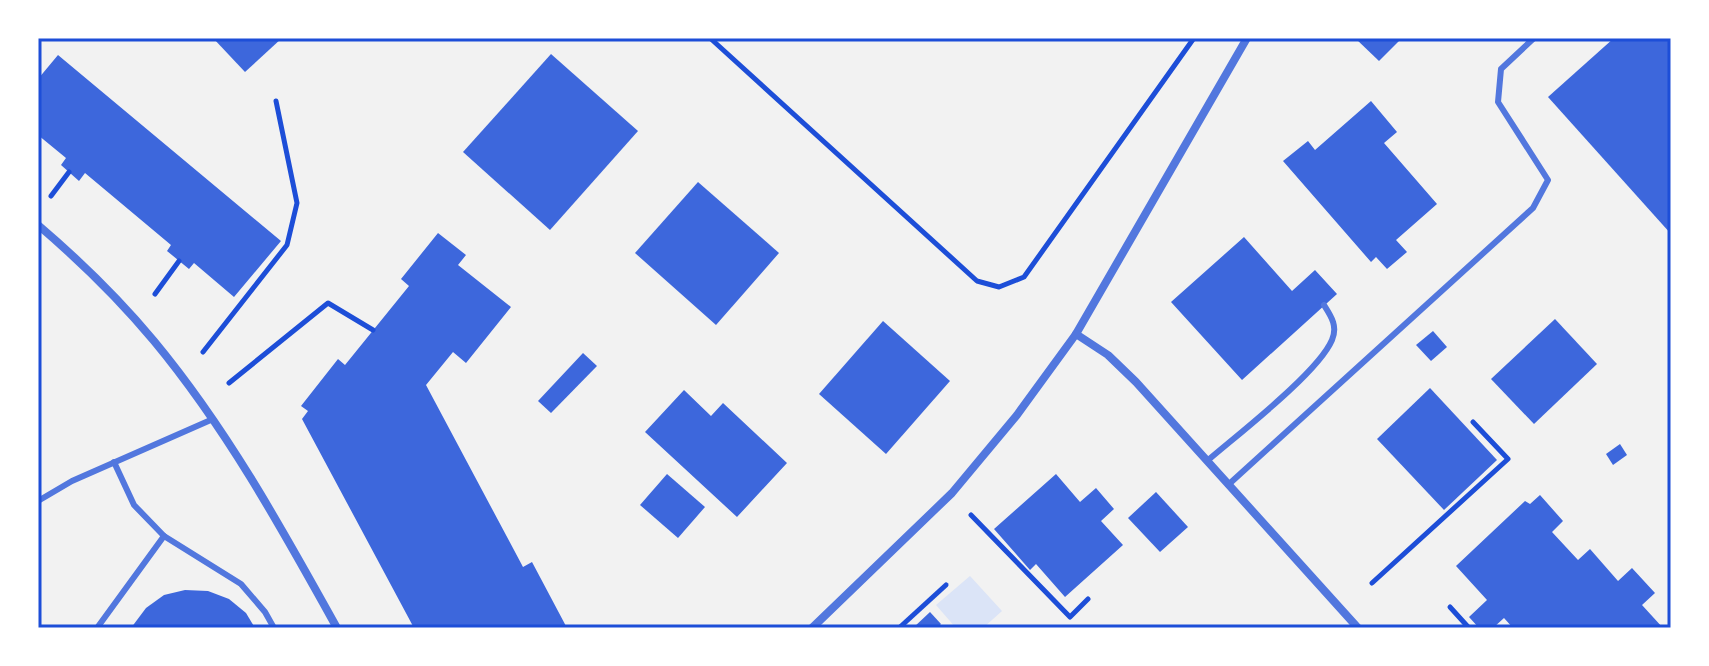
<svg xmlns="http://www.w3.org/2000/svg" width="1709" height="666" viewBox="0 0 1709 666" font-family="'PT Sans Narrow',sans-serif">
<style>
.green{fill:#dbe4f7}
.building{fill:#3d67dc}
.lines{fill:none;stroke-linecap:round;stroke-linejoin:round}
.path{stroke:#1d4ed8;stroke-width:5}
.service{stroke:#5277de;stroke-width:6}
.minor{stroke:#5277de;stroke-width:8}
.neatline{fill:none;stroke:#1d4ed8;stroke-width:3}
</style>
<rect width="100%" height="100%" fill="#f2f2f2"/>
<path class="green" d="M970,576l32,35 -19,17h-27l-20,-23z"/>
<g class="building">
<path d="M213,38h69l-37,34z"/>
<path d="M1355,38h47l-23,23z"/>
<path d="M1614,38h57v196l-123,-137z"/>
<path d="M551,54l87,77 -88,99 -87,-78z"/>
<path d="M58,55l223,186 -47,56 -40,-34 -5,6 -22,-18 4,-6 -86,-72 -6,8 -18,-16 5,-7 -28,-23v-56z"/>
<path d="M1371,101l26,31 -13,11 53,61 -41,36 11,12 -20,17 -11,-12 -5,5 -88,-101 25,-20 7,9z"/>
<path d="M698,182l81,71 -63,72 -81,-72z"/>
<path d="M438,233l28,22 -8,10 53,42 -45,56 -13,-11 -27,33 97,182 9,-5 35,66h-153l-112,-209 6,-8 -7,-5 37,-47 7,6 64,-79 -8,-7z"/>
<path d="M1244,237l48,54 23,-21 22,24 -95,86 -71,-78z"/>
<path d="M1555,319l42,45 -63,60 -43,-45z"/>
<path d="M883,321l67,60 -64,73 -67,-60z"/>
<path d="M1433,331l14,16 -16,14 -15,-16z"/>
<path d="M583,353l14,13 -46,47 -13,-12z"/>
<path d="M1430,388l67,72 -53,50 -67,-71z"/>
<path d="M684,390l27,26 12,-13 64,60 -50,54 -92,-85z"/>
<path d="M1620,444l7,11 -14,10 -7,-11z"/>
<path d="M667,474l38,33 -27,31 -38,-33z"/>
<path d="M1056,474l24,28 16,-14 18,21 -13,12 22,24 -58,52 -29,-33 -6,6 -36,-41z"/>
<path d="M1156,492l32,35 -28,25 -32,-34z"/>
<path d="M1540,495l23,26 -11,11 26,28 12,-11 28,32 14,-13 23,25 -13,12 21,23h-150l-9,-10 -11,10h-14l-10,-11 18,-17 -31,-34 69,-65 5,3z"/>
<path d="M185,590l23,1 21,8 17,14 9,15h-124l15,-20 18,-13z"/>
<path d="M930,612l11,12 -4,4h-24z"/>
</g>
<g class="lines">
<g class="path">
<path d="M710,38l267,243 22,6 25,-10 170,-239"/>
<path d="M51,196l18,-24"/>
<path d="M155,294l24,-33"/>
<path d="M203,352l84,-107 10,-42 -21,-102"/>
<path d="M229,383l99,-80 45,27"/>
<path d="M971,515l99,102 18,-18"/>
<path d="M1372,583l136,-124 -35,-37"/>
<path d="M1450,607l19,21"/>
<path d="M899,628l47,-43"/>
</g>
<g class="service">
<path d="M1207,461c30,-26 111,-88 125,-121 6,-14 -1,-24 -8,-35"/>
<path d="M114,462l20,43 30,31 77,48 24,28 9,16"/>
<path d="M1228,485l305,-277 15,-28 -50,-78 3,-33 33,-31"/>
<path d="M38,501l34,-20 141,-62"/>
<path d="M97,628l67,-92"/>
</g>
<g class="minor">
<path d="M38,225c41,35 81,74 116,116 73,88 128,188 183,287"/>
<path d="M1076,334l32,21 28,27 222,246"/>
<path d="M812,628l140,-135 65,-78 59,-81 171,-296"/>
</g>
</g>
<rect width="1709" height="666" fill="none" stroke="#ffffff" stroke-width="80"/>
<rect x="40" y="40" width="1629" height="586" class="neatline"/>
</svg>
